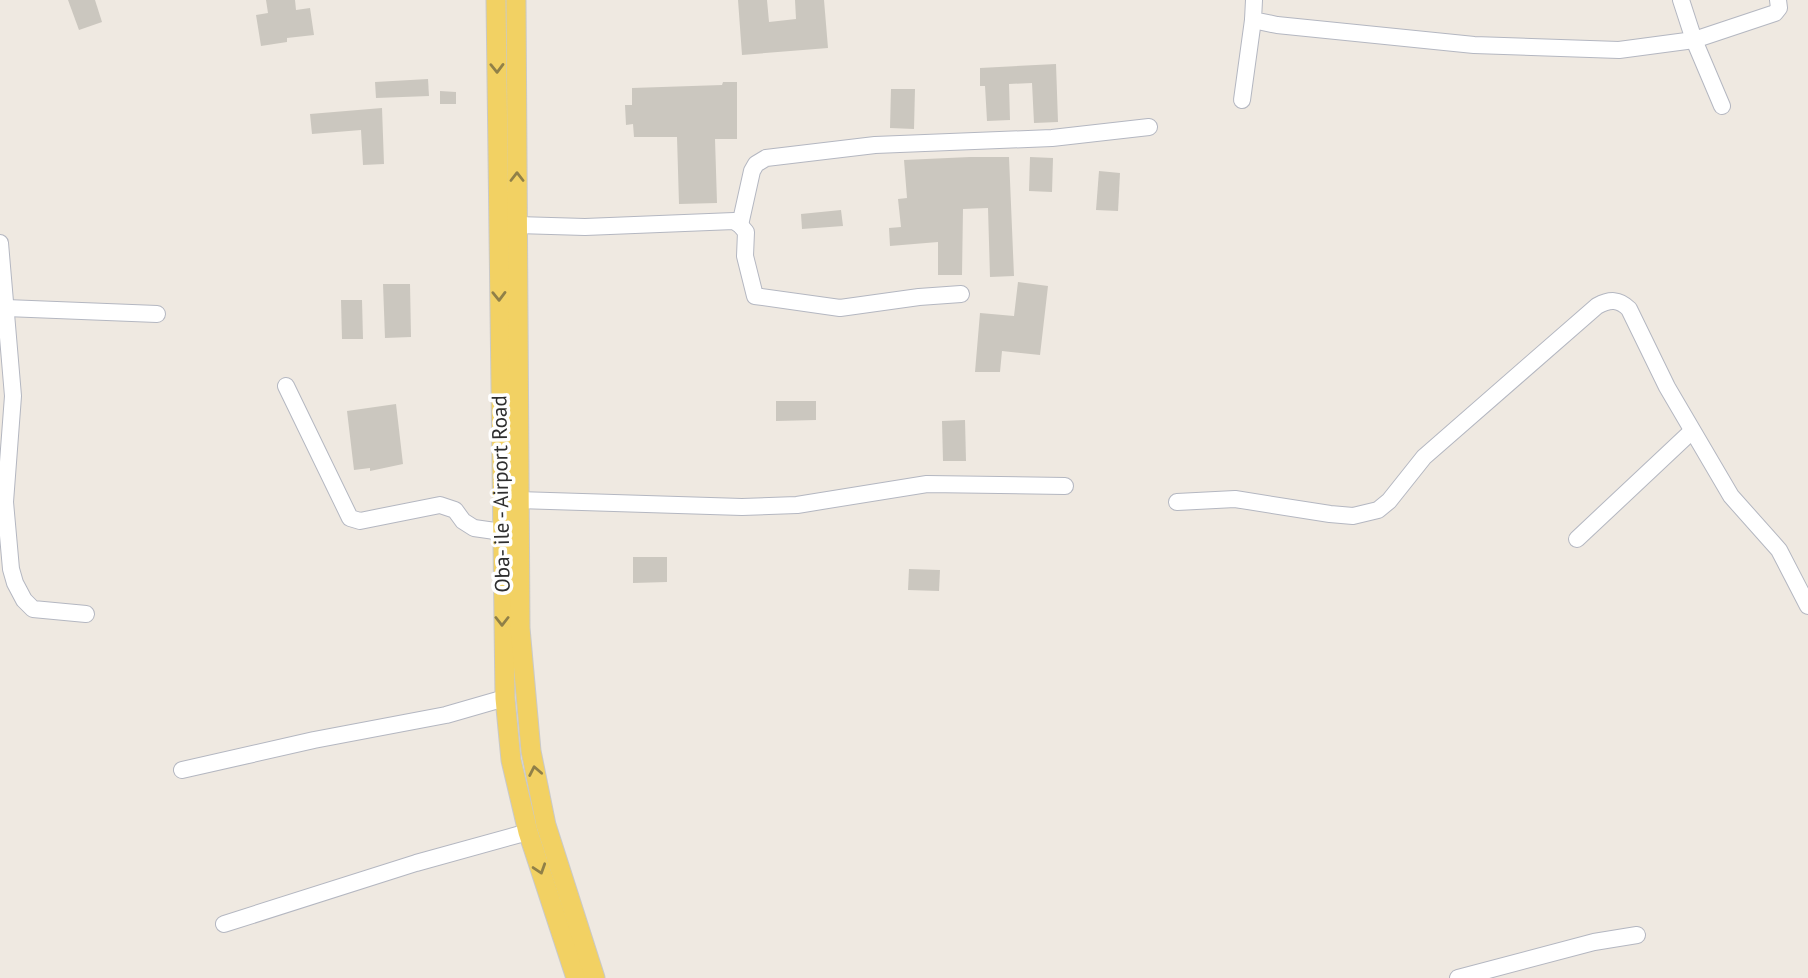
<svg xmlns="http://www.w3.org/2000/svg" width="1808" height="978" viewBox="0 0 1808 978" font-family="'PT Sans',sans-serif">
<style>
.building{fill:#cbc7bf}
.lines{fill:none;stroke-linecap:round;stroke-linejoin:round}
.minor-casing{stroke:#b4b7c1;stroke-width:18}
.major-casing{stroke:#c9c9c9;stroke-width:21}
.minor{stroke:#fff;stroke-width:16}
.major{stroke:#f2d163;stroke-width:19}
.oneway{stroke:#908048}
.labels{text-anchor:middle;stroke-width:7;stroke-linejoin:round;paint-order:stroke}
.street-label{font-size:21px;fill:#2e2e2e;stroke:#fff}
</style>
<rect width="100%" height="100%" fill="#efe9e1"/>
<g class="building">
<path d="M68,0h27l7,22 -23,8z"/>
<path d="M266,0h29l1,10 14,-2 4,27 -27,3v4l-26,4 -5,-31 12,-2z"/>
<path d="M738,0h29l2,22 27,-3 -1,-19h29l4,48 -86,7z"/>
<path d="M1056,64l2,58 -24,1 -2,-40 -23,1 1,36 -23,1 -2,-35h-5v-18z"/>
<path d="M428,79l1,17 -53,2 -1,-16z"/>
<path d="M723,82h14v57h-22l2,64 -38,1 -2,-67h-43l-1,-13 -7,1 -1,-20h7v-17l90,-3z"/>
<path d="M891,89h24l-1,40 -24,-1z"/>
<path d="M440,91l16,1v12h-16z"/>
<path d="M382,108l2,56 -21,1 -2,-35 -49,4 -2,-20z"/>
<path d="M970,157h39l5,119 -24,1 -2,-69 -25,1 -1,66h-24v-33l-48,4 -1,-18 12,-1 -3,-28 9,-1 -3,-38z"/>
<path d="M1030,157l23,1 -1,34 -23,-1z"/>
<path d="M1099,171l21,2 -2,38 -22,-1z"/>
<path d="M841,210l2,16 -41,3 -1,-15z"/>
<path d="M1018,282l30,4 -8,69 -38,-4 -2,21h-25l5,-59 34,3z"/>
<path d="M383,284h27l1,53 -26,1z"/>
<path d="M341,300h21l1,39h-21z"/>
<path d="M776,401h40v19l-40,1z"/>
<path d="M396,404l7,60 -33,7v-3l-16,2 -7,-59z"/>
<path d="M965,420l1,41h-23l-1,-40z"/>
<path d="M633,557h34v25l-34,1z"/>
<path d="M909,569l31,1 -1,21 -31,-1z"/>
</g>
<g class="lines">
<defs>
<g id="minor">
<path d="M1254,0l-1,20 24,5 197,20 145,5 75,-10 81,-27 4,-5 -1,-8"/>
<path d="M1681,0l13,40 28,66"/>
<path d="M1242,100l11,-80"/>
<path d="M517,225l68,2 149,-6 6,4 6,7 -1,24 10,40 85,12 79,-11 42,-3"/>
<path d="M740,225l12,-54 4,-7 10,-6 109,-13 177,-7 97,-11"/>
<path d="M0,243l13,153 -8,106 6,67 4,14 9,17 9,9 53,5"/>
<path d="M6,308l151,6"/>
<path d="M286,386l64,132 10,3 80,-16 15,5 8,11 11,7 28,4"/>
<path d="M518,500l224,7 55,-2 130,-21 138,2"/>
<path d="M1177,502l58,-3 95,15 23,2 25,-6 11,-9 35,-44 173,-151c13,-7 22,-7 32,3l38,78 64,109 48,54 29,56"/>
<path d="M1577,539l115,-108"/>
<path d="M182,770l132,-30 132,-25 59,-17"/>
<path d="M224,924l192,-61 112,-31"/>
<path d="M1458,978l136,-36 43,-7"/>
</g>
<g id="major">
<path d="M496,0l9,698 6,62 17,72 48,146"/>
<path d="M516,0l4,628 11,123 15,74 49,153"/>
</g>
</defs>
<use href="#minor" class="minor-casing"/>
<use href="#major" class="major-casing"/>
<use href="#minor" class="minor"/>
<use href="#major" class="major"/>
</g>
<defs><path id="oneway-chevron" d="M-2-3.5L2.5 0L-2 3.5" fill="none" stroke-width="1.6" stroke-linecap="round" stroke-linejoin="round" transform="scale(1.75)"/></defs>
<g class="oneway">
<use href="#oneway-chevron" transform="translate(497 68) rotate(89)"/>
<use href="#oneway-chevron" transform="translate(517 177) rotate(-90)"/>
<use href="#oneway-chevron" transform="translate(499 296) rotate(89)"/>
<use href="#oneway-chevron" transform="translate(502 621) rotate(90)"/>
<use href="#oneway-chevron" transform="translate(535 771) rotate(-101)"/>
<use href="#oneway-chevron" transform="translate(540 869) rotate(72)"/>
</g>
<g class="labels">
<g class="street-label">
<text transform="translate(501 494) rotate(-91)" y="7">Oba- ile - Airport Road</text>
</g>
</g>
</svg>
